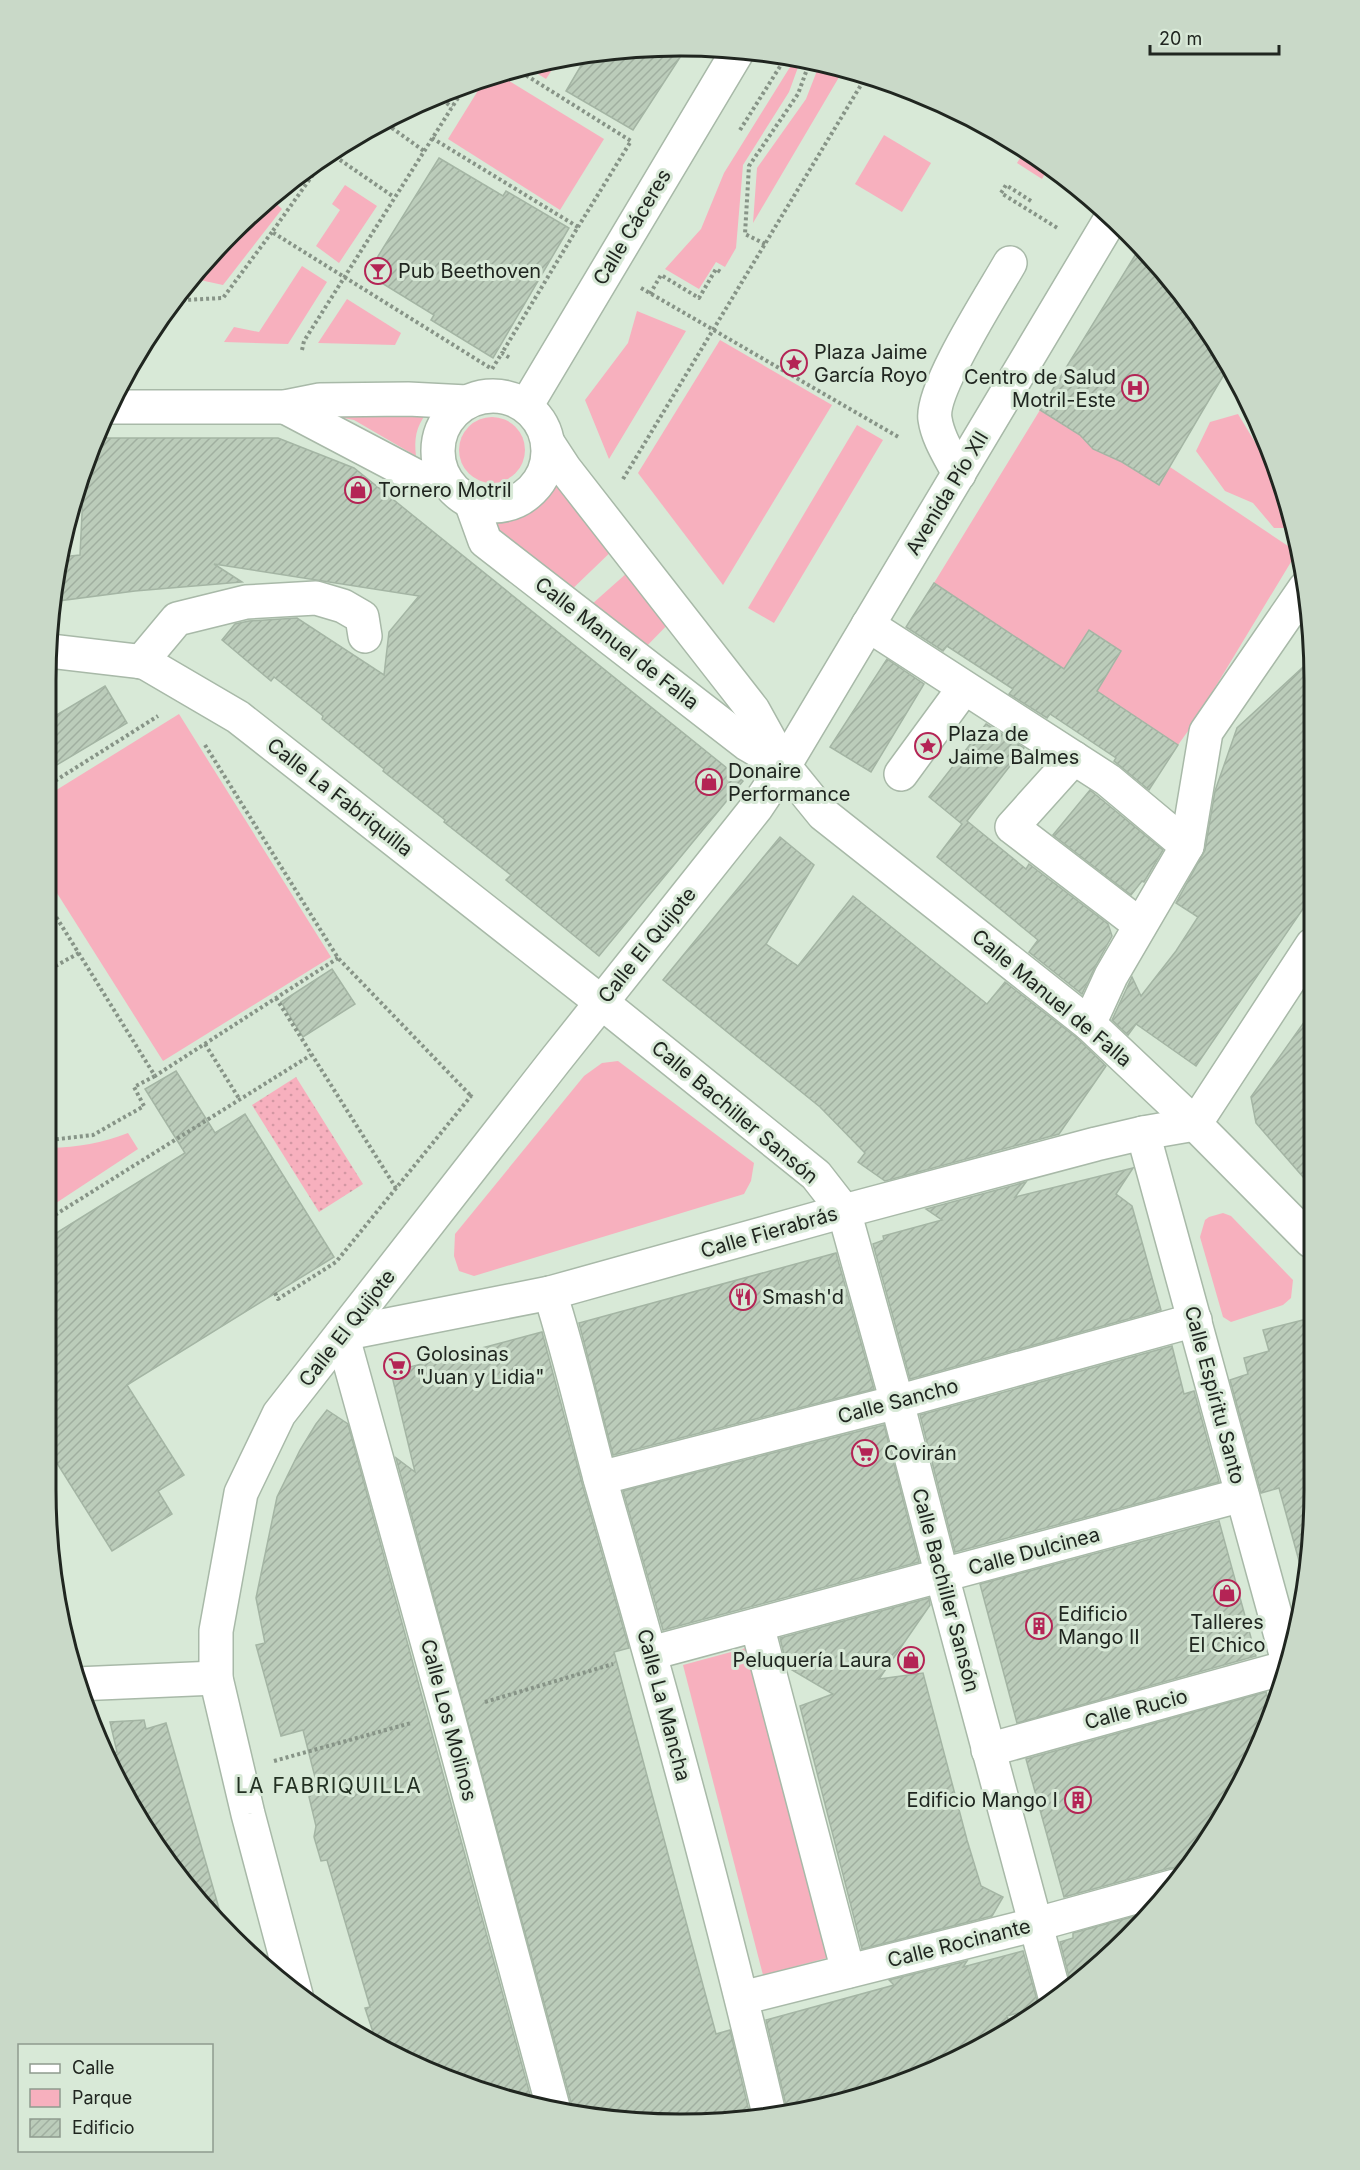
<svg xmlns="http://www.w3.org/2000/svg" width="1360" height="2170" viewBox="0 0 1360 2170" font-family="Inter,sans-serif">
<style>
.green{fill:#f7b0be}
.garden{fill:url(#garden-dots)}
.building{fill:url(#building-hatch);stroke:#a4b5a4;stroke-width:1.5}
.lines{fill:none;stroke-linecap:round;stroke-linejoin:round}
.minor-casing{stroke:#a8b9a8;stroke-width:36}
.major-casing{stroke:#a8b9a8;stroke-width:36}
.path{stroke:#879487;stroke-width:4;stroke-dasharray:3 3;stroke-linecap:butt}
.minor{stroke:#fff;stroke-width:33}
.major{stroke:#fff;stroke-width:33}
.labels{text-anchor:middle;stroke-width:6;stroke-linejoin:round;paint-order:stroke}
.street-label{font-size:20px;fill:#202620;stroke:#d8e9d7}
.poi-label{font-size:20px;fill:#202620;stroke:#d8e9d7;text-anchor:start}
.neighbourhood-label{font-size:21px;letter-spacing:1.5px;fill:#233123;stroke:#d8e9d7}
.rim{fill:none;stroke:#202620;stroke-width:3}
</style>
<defs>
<pattern id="garden-dots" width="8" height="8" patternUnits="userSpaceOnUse" patternTransform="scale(1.5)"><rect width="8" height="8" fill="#f7b0be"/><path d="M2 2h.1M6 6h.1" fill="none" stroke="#d397a3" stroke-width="1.8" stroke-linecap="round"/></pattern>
<pattern id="building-hatch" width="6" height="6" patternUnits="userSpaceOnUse" patternTransform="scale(1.5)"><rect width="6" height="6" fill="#bbccba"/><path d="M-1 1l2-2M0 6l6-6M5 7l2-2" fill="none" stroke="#a0afa0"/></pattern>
</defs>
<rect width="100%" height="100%" fill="#d8e9d7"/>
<g class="green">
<path d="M559,59l-13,20 -19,-12z"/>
<path d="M795,59h6l-12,33 -46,73 -7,83 -11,19 -9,-5 -17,27 -34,-20 36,-40 23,-56z"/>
<path d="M820,63l25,4 -92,156 4,-55 49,-69z"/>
<path d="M498,74l106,65 -44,71 -112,-71 39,-63z"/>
<path d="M884,135l47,28 -29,49 -47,-28z"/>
<path d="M1025,150l24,16 -7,13 -25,-16z"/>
<path d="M345,185l32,21 -38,57 -23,-17 24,-36 -8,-6z"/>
<path d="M269,197l13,12 -59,76 -23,-5z"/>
<path d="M302,266l25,16 -39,62 -64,-2 10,-15 25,5z"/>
<path d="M347,299l54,34 -6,12 -77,-2z"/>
<path d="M637,311l49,20 -77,128 -24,-59 43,-57z"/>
<path d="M720,340l112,65 -109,180 -85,-112z"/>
<path d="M1040,410l40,25 13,14 29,13 37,22 11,-17 127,85 -104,172 -15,21 -244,-162z"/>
<path d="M318,413l108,1c-10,13 -12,25 -10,42l-62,-36z"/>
<path d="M1238,414l29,48 8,6 18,47v13h-19l-21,-25 -28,-12 -29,-40 14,-29z"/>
<circle cx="492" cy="450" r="33"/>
<path d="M857,425l26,15 -109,183 -26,-15z"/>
<path d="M554,462l65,82 -55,53 -73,-59 -9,-25c40,0 58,-12 72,-51z"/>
<path d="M637,564l40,51 -38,39 -57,-41z"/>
<path d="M179,714l152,243 -168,104 -113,-179v-88z"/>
<path d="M618,1061l136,102 -3,18 -7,13 -270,82 -15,-5 -5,-15 1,-22 129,-158 18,-13z"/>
<path d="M128,1133l10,16 -88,58v-59c28,-1 52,-5 78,-15z"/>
<path d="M1223,1213l8,3 62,64 -2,18 -8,7 -52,17 -8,-5 -23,-80 5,-17 4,-3z"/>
<path d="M757,1645l81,310 -75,20 -80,-310z"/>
</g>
<path class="garden" d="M296,1077l67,107 -44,28 -67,-107z"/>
<g class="building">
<path d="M686,48l-53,82 -67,-39 23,-39 8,-2z"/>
<path d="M439,158l64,38 3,-5 63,37 -76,130 -62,-38 3,-5 -67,-41z"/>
<path d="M1139,249l45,44 45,73 -70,119 -37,-23 -29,-13 -13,-14 -40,-25z"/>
<path d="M99,438h179l76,30 389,313 -144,175 -93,-76 5,-5 -67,-53 1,-2 -62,-49 1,-2 -62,-50 1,-3 -49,-39 -3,4 -49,-41 13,-16 14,-3 48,-3 87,57 5,-43 30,-36 -205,-32 28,18 -107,9 -85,11 11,-45 19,-2 4,-83 7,-26z"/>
<path d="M934,583l130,86 25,-39 32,21 -24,40 81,54 -29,45 -35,-29 2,-3 -66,-44 -3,4 -38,-24 4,-5 -66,-43 -4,5 -37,-24z"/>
<path d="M1314,657l-1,237 -117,172 -60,-42 -8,11 -16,-15 20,-43 9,19 35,-45 22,-34 -22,-14 29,-53 10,-59 22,-63z"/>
<path d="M887,659l37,25 -53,88 -41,-25z"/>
<path d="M105,686l22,37 -77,46v-50z"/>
<path d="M986,724l38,24 -57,73 59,48 3,-5 79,60 4,12 -17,31 -13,27 -53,-42 9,-12 -101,-83 25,-33 -33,-27z"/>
<path d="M1090,790l73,60 -19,32 -2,-1 -11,14 -78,-60z"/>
<path d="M780,837l34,28 -48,79 32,22 55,-70 134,108 18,-22 72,56 29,28 -47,68 -174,47 -27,-19 7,-9 -45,-46 -157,-127z"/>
<path d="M332,969l23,35 -52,33 -22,-35z"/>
<path d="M1312,1011v84l-1,91 -55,-63 -5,-26z"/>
<path d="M176,1071l39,62 30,-19 89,143 -207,128 57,90 -26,16 14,23 -60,37 -62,-99v-215l135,-84 -40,-64z"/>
<path d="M1133,1168l-17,26 16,12 29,104 -251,69 -37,-135 11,-4 -1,-4 59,-16 -16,-11 100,-27 -11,15z"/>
<path d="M836,1253l38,136 -261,66 -34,-132z"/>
<path d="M1311,1318l-1,242 -11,1 -20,-73 -18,5 -31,-113 18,-6 -4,-16 25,-7 -6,-21z"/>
<path d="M542,1332l41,155 46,161 -15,4 102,382 14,-4 21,90 -112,4 -68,-14v-8l-175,-644 19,14 -24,-100z"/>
<path d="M1172,1346l12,48 10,-3 25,91 -264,70 -35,-137z"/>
<path d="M327,1410l21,14 184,678 -56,-11 -98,-44 -13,-39 5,-1 -43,-147 -6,1 -7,-24 2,-11 -7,-29 8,-12 -14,-55 -22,6 -25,-91 9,-2 -9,-45 21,-101 23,-47 16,-26z"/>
<path d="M884,1425l35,137 -256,68 -40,-139z"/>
<path d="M1219,1521l37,135 -239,67 -37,-139z"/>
<path d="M929,1598l1,7 -51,74 44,-6 44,167 14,46 22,11 -11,19 -130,33 -62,-243 33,-12 -46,-27 -7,-29z"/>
<path d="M1266,1692l6,21 -5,20 -80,139 -8,-4h-9l-106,29 -38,-138z"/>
<path d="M144,1720l2,9 20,-6 60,210 -74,-90 -35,-71 -5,-19 5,-1 -7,-30z"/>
<path d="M1150,1912l-51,55 -27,21 -12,-46 13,-4v-5z"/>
<path d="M1023,1951l16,56 -32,9 5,14 -51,30 -116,43 -57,11 -22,-94 128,-35 -5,-5 78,-19 -4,6z"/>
</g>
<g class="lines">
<defs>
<g id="minor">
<path d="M548,443l17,26 188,241 31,56 39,48 266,210 106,100 116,117"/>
<path d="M959,474c-9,-18 -21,-35 -24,-55 -5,-29 58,-126 75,-156"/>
<path d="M471,502l14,39 262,203 36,21"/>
<path d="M868,625l240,155 79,66"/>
<path d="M50,651l94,11 94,55 363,285 215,173 28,36 53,191 45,174 114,424"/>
<path d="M141,662l36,-43 69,-17 70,-4 27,8 19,11 3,19"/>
<path d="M1074,758l-62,69 128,98"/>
<path d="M901,774l63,-86"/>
<path d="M1089,1024l22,-48 76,-130 19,-114 99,-144"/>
<path d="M1143,1133l144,525"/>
<path d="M550,1293c20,62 34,126 51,189 61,211 119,422 169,636"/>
<path d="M342,1334l208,-41 294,-82 252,-67 47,-11 52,-9 117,-179"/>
<path d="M342,1334l105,379 106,394"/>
<path d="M600,1478l297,-76 298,-82"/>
<path d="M757,1625l91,346"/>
<path d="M651,1653l591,-158"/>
<path d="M76,1684l140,-6"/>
<path d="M988,1750l296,-82"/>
<path d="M296,1995l-48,-181 -32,-136v-47l25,-138 38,-79 275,-352 202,-254 28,-42 326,-546"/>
<path d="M742,1998l295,-74 138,-38"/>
</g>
<g id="major">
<circle cx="493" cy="451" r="55"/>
<path d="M526,406l213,-357"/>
<path d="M111,407h174l35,-7 88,-1 59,3"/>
<path d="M285,407l131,69 31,6"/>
</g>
</defs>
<use href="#minor" class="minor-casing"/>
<use href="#major" class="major-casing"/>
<g class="path">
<path d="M516,69l115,72 -53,86"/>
<path d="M437,96l15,11"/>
<path d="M382,121l42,30"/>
<path d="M740,130l46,-73"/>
<path d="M432,138l146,89 -76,126"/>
<path d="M330,153l64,44"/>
<path d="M327,155l-55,77 220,137 10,-16 8,5"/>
<path d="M1031,201l-25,-16 -5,8 58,36"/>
<path d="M765,244l-20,-10 4,-68 49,-72 12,-33"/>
<path d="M641,288l259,150"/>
<path d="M650,294l11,-19 38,23 17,-29 6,4"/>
<path d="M152,336l2,1 30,-37 39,-2 49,-66"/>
<path d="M302,350l2,-9 164,-259"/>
<path d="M623,479l244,-404"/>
<path d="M205,745l133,213 133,138"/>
<path d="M50,784l108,-68"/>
<path d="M50,907l105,169 183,-118"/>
<path d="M50,969l29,-16"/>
<path d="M276,998l120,190"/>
<path d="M205,1044l35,56"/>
<path d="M50,1140l43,-5 51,-29 -10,-19 21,-11"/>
<path d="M50,1218l261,-163"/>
<path d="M275,1293l3,6 58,-37 135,-166 1,1"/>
<path d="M485,1702l128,-38"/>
<path d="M274,1761l137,-38"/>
</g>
<use href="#minor" class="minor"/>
<use href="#major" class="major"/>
</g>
<defs>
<symbol id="bar-ring" viewBox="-11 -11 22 22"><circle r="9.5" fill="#d8e9d7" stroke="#b42455" stroke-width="1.5"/><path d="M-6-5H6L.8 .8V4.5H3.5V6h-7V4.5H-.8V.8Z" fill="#b42455"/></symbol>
<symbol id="sight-ring" viewBox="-11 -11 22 22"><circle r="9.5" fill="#d8e9d7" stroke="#b42455" stroke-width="1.5"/><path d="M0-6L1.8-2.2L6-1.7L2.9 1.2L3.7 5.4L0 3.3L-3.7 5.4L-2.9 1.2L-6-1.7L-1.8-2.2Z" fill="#b42455"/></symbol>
<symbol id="hospital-ring" viewBox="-11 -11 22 22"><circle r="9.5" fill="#d8e9d7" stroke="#b42455" stroke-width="1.5"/><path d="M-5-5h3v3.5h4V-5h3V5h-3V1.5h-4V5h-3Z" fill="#b42455"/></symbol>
<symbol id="shop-ring" viewBox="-11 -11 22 22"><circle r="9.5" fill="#d8e9d7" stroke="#b42455" stroke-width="1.5"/><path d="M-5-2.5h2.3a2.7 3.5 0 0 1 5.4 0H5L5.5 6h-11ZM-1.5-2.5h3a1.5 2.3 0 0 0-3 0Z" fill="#b42455"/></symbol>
<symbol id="restaurant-ring" viewBox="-11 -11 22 22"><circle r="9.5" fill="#d8e9d7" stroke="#b42455" stroke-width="1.5"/><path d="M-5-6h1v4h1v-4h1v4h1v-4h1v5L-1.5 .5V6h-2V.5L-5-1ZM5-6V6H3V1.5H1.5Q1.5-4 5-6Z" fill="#b42455"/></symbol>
<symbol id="supermarket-ring" viewBox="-11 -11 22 22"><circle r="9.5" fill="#d8e9d7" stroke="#b42455" stroke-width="1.5"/><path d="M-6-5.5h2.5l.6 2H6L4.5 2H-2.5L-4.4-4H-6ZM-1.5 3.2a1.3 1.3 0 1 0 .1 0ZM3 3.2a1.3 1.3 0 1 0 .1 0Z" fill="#b42455"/></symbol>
<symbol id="building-ring" viewBox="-11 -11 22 22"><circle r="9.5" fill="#d8e9d7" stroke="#b42455" stroke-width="1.5"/><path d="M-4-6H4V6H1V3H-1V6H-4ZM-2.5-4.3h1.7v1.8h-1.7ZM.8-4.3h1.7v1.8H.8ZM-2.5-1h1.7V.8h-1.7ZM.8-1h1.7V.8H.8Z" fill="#b42455"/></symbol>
</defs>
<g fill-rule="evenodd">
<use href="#bar-ring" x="363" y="256" width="30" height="30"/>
<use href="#sight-ring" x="779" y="348" width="30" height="30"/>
<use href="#hospital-ring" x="1120" y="373" width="30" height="30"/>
<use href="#shop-ring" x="343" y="475" width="30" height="30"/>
<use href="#sight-ring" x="913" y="731" width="30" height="30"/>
<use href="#shop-ring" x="694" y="767" width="30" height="30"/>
<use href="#restaurant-ring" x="728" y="1282" width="30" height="30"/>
<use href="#supermarket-ring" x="382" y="1351" width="30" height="30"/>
<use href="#supermarket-ring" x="850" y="1438" width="30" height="30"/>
<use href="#shop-ring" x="1212" y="1578" width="30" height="30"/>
<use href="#building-ring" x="1024" y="1611" width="30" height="30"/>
<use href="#shop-ring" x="896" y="1645" width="30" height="30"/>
<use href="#building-ring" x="1063" y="1785" width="30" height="30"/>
</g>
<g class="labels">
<g class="street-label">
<text transform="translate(632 227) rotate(-59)" y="7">Calle Cáceres</text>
<text transform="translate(947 493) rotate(-59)" y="7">Avenida Pío XII</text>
<text transform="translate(617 643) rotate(38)" y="7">Calle Manuel de Falla</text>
<text transform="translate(340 797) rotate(38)" y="7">Calle La Fabriquilla</text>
<text transform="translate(647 945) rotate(-51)" y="7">Calle El Quijote</text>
<text transform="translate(1052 998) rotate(40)" y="7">Calle Manuel de Falla</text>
<text transform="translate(735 1112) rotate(40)" y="7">Calle Bachiller Sansón</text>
<text transform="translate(769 1232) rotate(-16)" y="7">Calle Fierabrás</text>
<text transform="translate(347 1328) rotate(-52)" y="7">Calle El Quijote</text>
<text transform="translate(1215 1395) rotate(75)" y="7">Calle Espíritu Santo</text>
<text transform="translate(898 1401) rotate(-15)" y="7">Calle Sancho</text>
<text transform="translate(1034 1551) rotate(-15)" y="7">Calle Dulcinea</text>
<text transform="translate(946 1590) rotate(75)" y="7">Calle Bachiller Sansón</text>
<text transform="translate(664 1705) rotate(75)" y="7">Calle La Mancha</text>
<text transform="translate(1136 1709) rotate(-15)" y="7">Calle Rucio</text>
<text transform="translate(449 1720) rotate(75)" y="7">Calle Los Molinos</text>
<text transform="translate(959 1943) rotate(-14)" y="7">Calle Rocinante</text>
</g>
<g class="poi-label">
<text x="398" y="278">Pub Beethoven</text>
<text x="814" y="359">Plaza Jaime<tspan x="814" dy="23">García Royo</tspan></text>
<text x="1116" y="384" text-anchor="end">Centro de Salud<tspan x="1116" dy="23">Motril-Este</tspan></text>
<text x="378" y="497">Tornero Motril</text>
<text x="948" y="741">Plaza de<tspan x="948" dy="23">Jaime Balmes</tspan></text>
<text x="728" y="778">Donaire<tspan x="728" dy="23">Performance</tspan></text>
<text x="762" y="1304">Smash'd</text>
<text x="416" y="1361">Golosinas<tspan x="416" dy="23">"Juan y Lidia"</tspan></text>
<text x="884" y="1460">Covirán</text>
<text x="1058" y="1621">Edificio<tspan x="1058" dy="23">Mango II</tspan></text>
<text x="1227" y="1629" text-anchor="middle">Talleres<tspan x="1227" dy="23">El Chico</tspan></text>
<text x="892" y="1667" text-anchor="end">Peluquería Laura</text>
<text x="1058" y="1807" text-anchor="end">Edificio Mango I</text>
</g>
<g class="neighbourhood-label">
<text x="329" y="1793">LA FABRIQUILLA</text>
</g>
</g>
<path d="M0 0H1360V2170H0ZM680 56H680A624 624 0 0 1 1304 680V1490A624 624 0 0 1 680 2114H680A624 624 0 0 1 56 1490V680A624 624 0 0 1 680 56Z" fill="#c9d9c8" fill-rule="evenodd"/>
<path class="rim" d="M680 56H680A624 624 0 0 1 1304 680V1490A624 624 0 0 1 680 2114H680A624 624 0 0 1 56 1490V680A624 624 0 0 1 680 56Z"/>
<rect x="18" y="2044" width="195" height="108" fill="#d8e9d7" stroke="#8e9b8e" stroke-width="1.5"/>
<rect x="30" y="2064" width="30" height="9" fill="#ffffff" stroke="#8e9b8e" stroke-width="1.5"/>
<text x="72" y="2074" font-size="18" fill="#202620">Calle</text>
<rect x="30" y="2089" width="30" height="18" fill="#f7b0be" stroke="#8e9b8e" stroke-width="1.5"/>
<text x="72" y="2104" font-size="18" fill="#202620">Parque</text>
<rect x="30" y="2119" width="30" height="18" fill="url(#building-hatch)" stroke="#8e9b8e" stroke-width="1.5"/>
<text x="72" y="2134" font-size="18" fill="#202620">Edificio</text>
<path d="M1150 45v9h129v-9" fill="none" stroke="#202620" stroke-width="3"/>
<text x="1159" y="45" font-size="18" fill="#202620" stroke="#d8e9d7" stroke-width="4.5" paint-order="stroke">20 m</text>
</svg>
